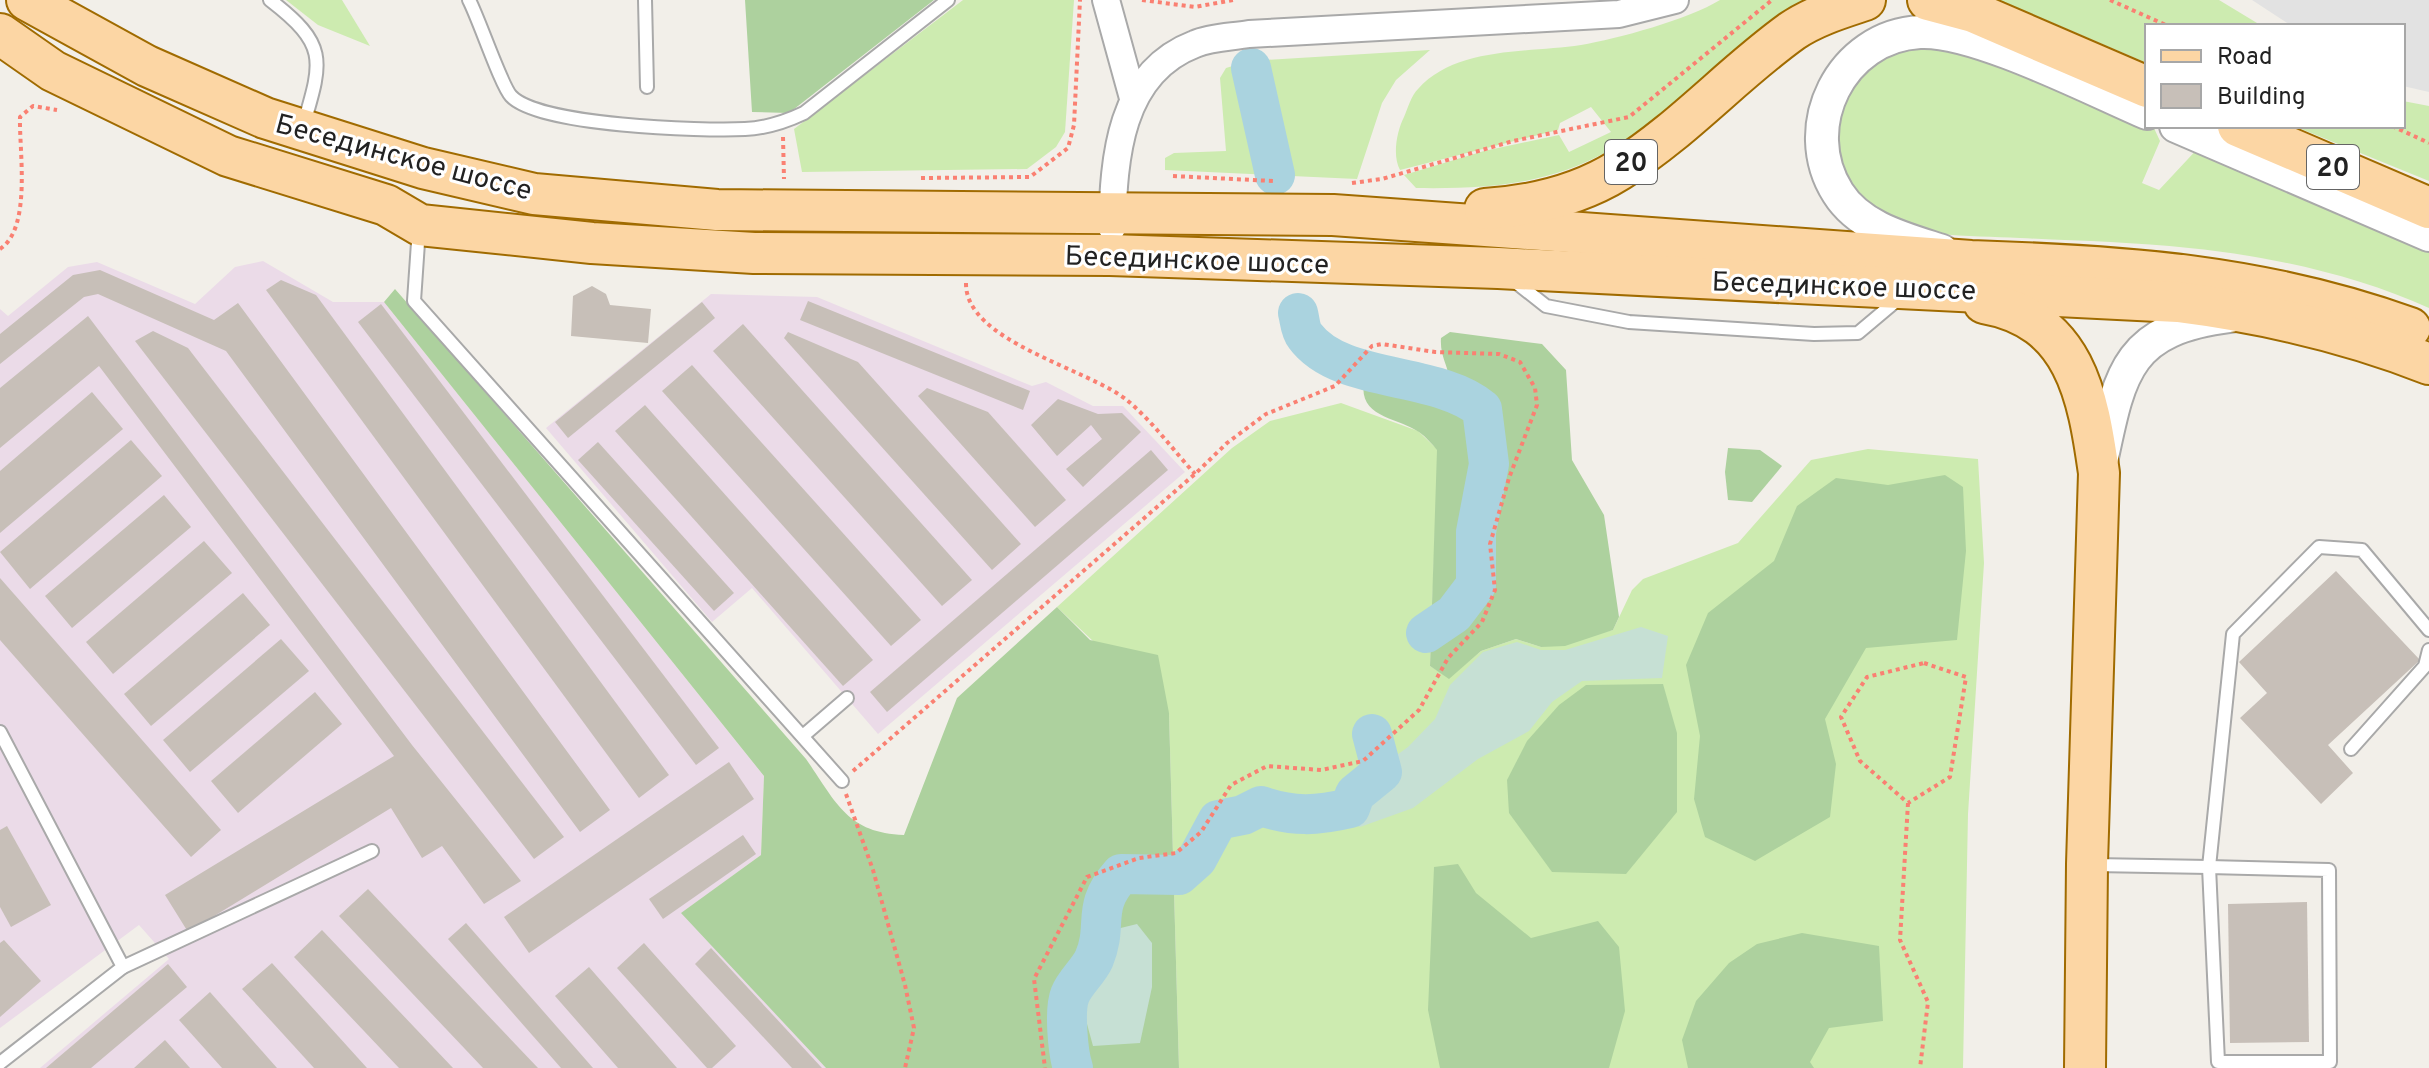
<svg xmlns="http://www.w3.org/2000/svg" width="2429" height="1068" viewBox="0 0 2429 1068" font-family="Overpass,sans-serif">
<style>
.industrial{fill:#ebdbe8}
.grass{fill:#cdebb0}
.forest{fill:#add19e}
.wetland{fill:#c6e0d4}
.parking{fill:#e2e2e2}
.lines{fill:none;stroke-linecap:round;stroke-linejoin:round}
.river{stroke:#aad3df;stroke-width:40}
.building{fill:#c7bfb8}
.service-casing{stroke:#a9a9a9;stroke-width:16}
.minor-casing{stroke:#a9a9a9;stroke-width:30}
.tertiary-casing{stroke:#a9a9a9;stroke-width:36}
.primary-casing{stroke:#a06b00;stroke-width:44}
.path{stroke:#fa8072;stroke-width:4;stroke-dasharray:4 4;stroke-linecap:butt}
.service{stroke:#fff;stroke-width:12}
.minor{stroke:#fff;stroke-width:26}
.tertiary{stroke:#fff;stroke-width:32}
.primary{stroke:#fcd6a4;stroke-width:40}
.labels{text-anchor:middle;stroke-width:6;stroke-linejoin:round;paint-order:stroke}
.shield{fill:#fff;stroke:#646464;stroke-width:2}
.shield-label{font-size:26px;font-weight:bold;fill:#222}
.street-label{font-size:28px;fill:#222;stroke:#fff}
</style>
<rect width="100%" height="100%" fill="#f2efe9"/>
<g class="industrial">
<path d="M263,261l70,41h51l380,474 -3,79 -79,58 144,155h-786l129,-109 -30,-34 -139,103v-719l8,7 60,-49 29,-5 98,42 40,-37z"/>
<path d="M711,294l106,3 215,89 14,-4 47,24h30l62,66 -307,262 -126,-146 -40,34 -166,-194z"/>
</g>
<g class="grass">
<path d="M286,0h56l28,46 -52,-21z"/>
<path d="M963,0h111l-9,132 -9,15 -29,22 -225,3 -8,-43z"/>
<path d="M1720,0h85c-42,20 -76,57 -110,87 -95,84 -154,103 -279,101l-12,-13 80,-24 75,-16 10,17 42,-20 -20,-25 -31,16 -2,7 -158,40c-8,-15 -3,-39 4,-53 4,-9 7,-21 14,-28 38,-43 111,-36 163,-44 36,-6 108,-26 139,-45z"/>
<path d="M1999,0h220l43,26h-115v37z"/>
<path d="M1931,39l222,87 7,15 -18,42 17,7 42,-45 228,99v64c-73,-33 -160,-52 -240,-60 -56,-6 -113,-7 -169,-10 -52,-3 -113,2 -157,-33 -34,-28 -26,-69 -20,-106 6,-44 53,-49 88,-60z"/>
<path d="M1430,50l-34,30 -14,23 -25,76 -192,-9v-12l9,-5 52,-2 -6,-73 6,-10 23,-7z"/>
<path d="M2403,101l26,5v75l-135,-55h109z"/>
<path d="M1341,403l77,28 20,19 -8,216 19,12 32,-27 35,-12 25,8 72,-17 19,-40 11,-11 95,-36 73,-83 57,-11 110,10 6,104 -16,251 -5,254h-784l-10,-355 -112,-106 175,-159 38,-27z"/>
</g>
<g class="forest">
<path d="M745,0h189l-145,113 -37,-1z"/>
<path d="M395,289l411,470c30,43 41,74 98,76l53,-137 100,-91 33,33 68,15 11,58 10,355h-353l-145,-155 80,-58 3,-79 -380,-474z"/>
<path d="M1450,332l92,12 24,26 6,90 32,55 15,102 -6,13 -48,16 -24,1 -25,-8 -35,12 -32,28 -19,-13 7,-216c-5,-6 -11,-13 -18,-18 -21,-15 -61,-14 -55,-50l4,-2 68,17c25,-25 3,-30 5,-59z"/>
<path d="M1728,448l32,2 22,16 -30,36 -24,-2 -3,-28z"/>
<path d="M1945,475l18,12 3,64 -9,89 -91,8 -41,71 11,45 -6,53 -75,44 -50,-24 -11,-38 6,-63 -14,-71 22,-52 66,-52 23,-55 39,-28 52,7z"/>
<path d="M1663,684l14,49v79l-51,62 -74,-2 -43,-59 -2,-33 20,-39 32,-36 27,-20z"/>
<path d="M1458,864l18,29 55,45 67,-17 21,26 6,64 -16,57h-169l-12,-58 6,-143z"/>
<path d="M1802,933l77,13 4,75 -54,7 -19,34 4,6h-126l-6,-28 14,-39 33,-38 28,-19z"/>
</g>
<g class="wetland">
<path d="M1641,627l27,9 -6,42 -80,3 -30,21 -23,29 -51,28 -65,49 -53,19 -16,-9v-25l64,-46 27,-28 15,-34 33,-33 34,-10 24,8h24z"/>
<path d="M1137,924l15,19v44l-12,56 -47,3 -19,-70 18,-41z"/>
</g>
<path class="parking" d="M2252,0h177v92l-26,-6v-60h-111z"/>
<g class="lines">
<g class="river">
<path d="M1251,68l24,107"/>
<path d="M1298,313c2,7 2,17 7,23 35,48 132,35 177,73l7,55 -13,68v53l-22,29 -28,19"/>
<path d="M1073,1068c-5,-15 -9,-58 -3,-73 5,-13 18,-23 24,-36 15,-36 -4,-50 27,-85l58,1 18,-16 21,-39 25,-5 18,-9c33,11 55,10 89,2l5,-14 27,-22 -10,-38"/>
</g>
</g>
<g class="building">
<path d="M100,270l114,50 24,-17 372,507 -30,22 -354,-481 -128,-57 -14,3 -84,67v-30l73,-59z"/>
<path d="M281,280l35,15 353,480 -30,23 -373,-508z"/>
<path d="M592,286l14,8 4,11 41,4 -3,34 -77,-7 2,-40z"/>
<path d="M808,301l222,90 -7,19 -223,-90z"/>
<path d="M702,302l13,16 -147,120 -13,-16z"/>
<path d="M381,304l338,444 -23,17 -338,-443z"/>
<path d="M88,316l324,429 109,136 -37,23 -42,-58 -20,12 -31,-50 -203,124 -23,-37 229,-139 -295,-390 -99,82v-60z"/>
<path d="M743,324l229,256 -30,26 -229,-255z"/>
<path d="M153,331l35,17 376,489 -30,22 -399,-518z"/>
<path d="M788,332l70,30 163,182 -29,26 -208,-232z"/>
<path d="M692,365l229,255 -30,26 -229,-255z"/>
<path d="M927,388l61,24 78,88 -31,27 -117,-131z"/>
<path d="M92,392l31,37 -123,104v-62z"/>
<path d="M1058,399l40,15 24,-1 19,19 -58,55 -17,-18 36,-30 -11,-14 -34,31 -26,-31z"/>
<path d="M645,405l228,255 -30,26 -228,-255z"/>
<path d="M131,440l31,36 -132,113 -30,-37z"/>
<path d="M598,442l136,151 -20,18 -136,-151z"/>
<path d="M1151,450l17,20 -281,242 -17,-20z"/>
<path d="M164,495l27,32 -119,101 -27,-32z"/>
<path d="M204,541l28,32 -119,101 -27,-32z"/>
<path d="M2336,571l84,89 -92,85 25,28 -32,31 -81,-86 27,-25 -28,-31z"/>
<path d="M0,578l221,252 -30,27 -191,-217z"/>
<path d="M243,593l27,32 -119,101 -27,-32z"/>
<path d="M281,639l28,32 -119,101 -27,-32z"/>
<path d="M315,692l27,32 -104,89 -27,-32z"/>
<path d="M729,762l25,37 -225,154 -25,-36z"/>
<path d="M7,826l44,79 -40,22 -11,-20v-77z"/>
<path d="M743,835l13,19 -93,65 -14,-20z"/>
<path d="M368,889l170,179h-55l-144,-152z"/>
<path d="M2307,902l2,140 -79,1 -2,-139z"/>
<path d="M466,923l127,145h-32l-113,-129z"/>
<path d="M322,930l131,138h-54l-105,-111z"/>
<path d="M4,940l37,41 -41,36v-74z"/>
<path d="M644,943l92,103 -24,22h-5l-90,-100z"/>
<path d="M711,948l111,120h-30l-97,-104z"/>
<path d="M272,963l95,105h-53l-72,-79z"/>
<path d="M168,964l19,23 -96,81h-45z"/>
<path d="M589,967l88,101h-59l-63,-72z"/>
<path d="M210,992l67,76h-55l-43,-48z"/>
<path d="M165,1040l25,28h-56z"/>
</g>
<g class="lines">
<defs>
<g id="service">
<path d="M270,0c57,44 53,59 34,123"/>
<path d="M469,0c10,19 32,85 42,96 28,30 190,35 234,33 22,-1 40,-7 59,-16l144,-113"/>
<path d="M645,0l2,87"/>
<path d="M419,228l-5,73 428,480"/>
<path d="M1513,280l33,26 83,16 185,12 44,-1 44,-37"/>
<path d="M0,732l123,235 -123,96"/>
<path d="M804,735l43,-37"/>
<path d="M2351,749l74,-83 4,-16"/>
<path d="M2094,865l115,2 24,-233 86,-87 43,3 67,80"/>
<path d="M2209,867l120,3 1,192h-112z"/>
<path d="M123,967l249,-116"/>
</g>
<g id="minor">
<path d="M1106,0l27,98"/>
<path d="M1112,228c2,-70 7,-155 83,-184 16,-7 37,-7 54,-10l370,-20 56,-14"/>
</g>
<g id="tertiary">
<path d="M2176,126l253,109"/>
<path d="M1942,251c-37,-12 -82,-23 -104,-58 -42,-66 3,-157 82,-161 55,-3 173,58 227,81"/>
<path d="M2101,462c19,-91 26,-133 129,-146"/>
</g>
<g id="primary">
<path d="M27,0l120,66 118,52 158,50 111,26 183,16 616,5 638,46c156,5 291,14 439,67"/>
<path d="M1928,0l45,12 174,75"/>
<path d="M0,34l53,37 175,85 158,49 34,20 172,18 162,10 356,2 388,13 680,34c87,11 169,30 251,62"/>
<path d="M2238,126l191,82"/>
<path d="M1485,209c46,-3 94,-14 134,-39 63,-39 113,-96 173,-139 22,-15 49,-23 73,-31"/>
<path d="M1984,303c91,16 104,92 115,170l-12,391 -2,204"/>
</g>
</defs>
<use href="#service" class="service-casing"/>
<use href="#minor" class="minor-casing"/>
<use href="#tertiary" class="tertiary-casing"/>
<use href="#primary" class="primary-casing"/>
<g class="path">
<path d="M1142,0l53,7 38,-7"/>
<path d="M2110,0l58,26"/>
<path d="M2392,126l37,17"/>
<path d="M783,137l1,42"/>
<path d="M1173,176l100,5"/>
<path d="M921,178l109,-1 38,-29 6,-23 6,-125"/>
<path d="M1352,183l30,-4 131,-38 116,-24 143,-117"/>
<path d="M0,249c32,-21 19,-98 20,-132l13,-11 24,4"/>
<path d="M966,283c-1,59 122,85 162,118 25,21 46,50 67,73"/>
<path d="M1924,663l42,14 -16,100 -42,26 -48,-42 -19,-44 26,-40z"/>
<path d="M853,771l342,-297 32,-31 39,-29 69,-28 37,-40 10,-2 53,8 64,2 21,8 15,26 2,17 -28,73 -19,66 5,46 -13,32 -34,36 -29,52 -56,51 -42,9 -54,-4 -36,19 -30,47 -25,21 -37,5 -52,19 -53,102 11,89"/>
<path d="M846,794l27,76 32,115 9,43 -9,40"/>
<path d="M1908,803l-8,137 28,62 -8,66"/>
</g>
<use href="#service" class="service"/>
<use href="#minor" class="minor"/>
<use href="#tertiary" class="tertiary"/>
<use href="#primary" class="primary"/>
</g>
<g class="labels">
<g class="shield">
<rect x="1605" y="140" width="52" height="44" rx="6"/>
<rect x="2307" y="145" width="52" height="44" rx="6"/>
</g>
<g class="shield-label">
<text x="1631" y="171">20</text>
<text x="2333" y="176">20</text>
</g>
<g class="street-label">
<text transform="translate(404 156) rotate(15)" y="10">Бесединское шоссе</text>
<text transform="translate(1197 259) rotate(2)" y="10">Бесединское шоссе</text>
<text transform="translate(1844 285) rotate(2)" y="10">Бесединское шоссе</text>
</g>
</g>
<rect x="2145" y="24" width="260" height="104" fill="#ffffff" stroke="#a7a7a7" stroke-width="2"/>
<rect x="2161" y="50" width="40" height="12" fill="#fcd6a4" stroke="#a7a7a7" stroke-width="2"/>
<text x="2217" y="64" font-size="24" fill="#222222">Road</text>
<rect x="2161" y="84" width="40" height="24" fill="#c7bfb8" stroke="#a7a7a7" stroke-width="2"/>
<text x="2217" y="104" font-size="24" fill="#222222">Building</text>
</svg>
